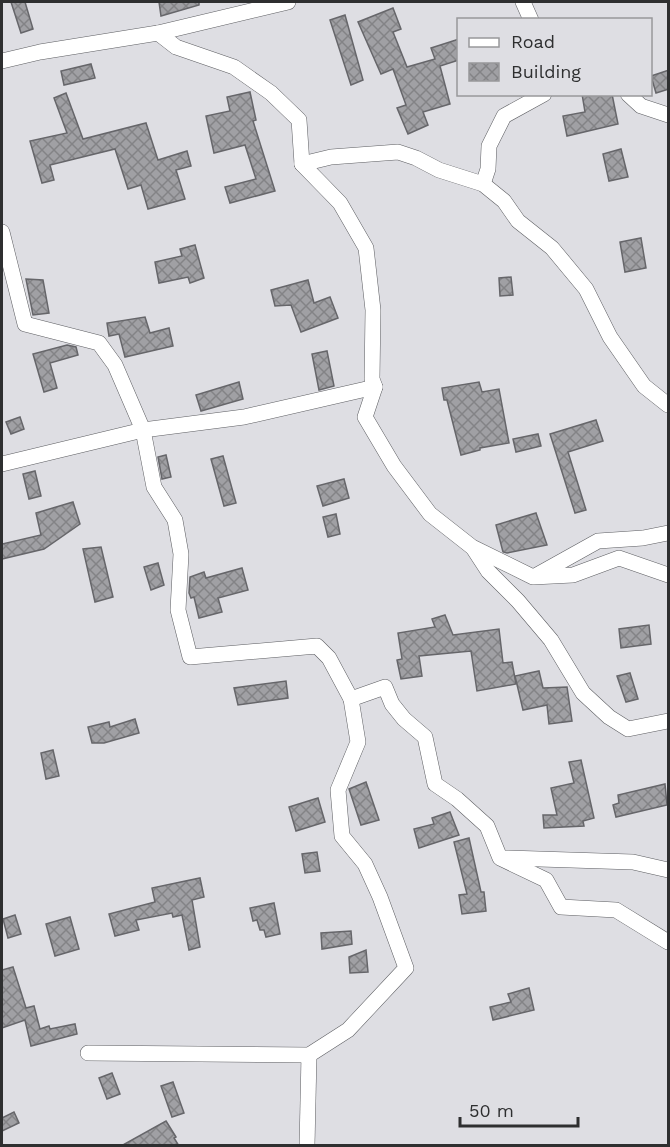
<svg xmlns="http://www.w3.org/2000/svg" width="670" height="1147" viewBox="0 0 670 1147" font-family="'Work Sans',sans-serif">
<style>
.building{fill:url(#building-cross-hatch);stroke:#66666a;stroke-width:1.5}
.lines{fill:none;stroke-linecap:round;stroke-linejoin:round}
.minor-casing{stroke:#5d5e62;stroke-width:16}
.minor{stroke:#fff;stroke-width:15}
</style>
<defs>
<pattern id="building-cross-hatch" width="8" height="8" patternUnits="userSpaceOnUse" patternTransform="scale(1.5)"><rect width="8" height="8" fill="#a0a0a4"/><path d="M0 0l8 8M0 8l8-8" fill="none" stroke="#838386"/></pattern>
</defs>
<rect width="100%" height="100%" fill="#dedee3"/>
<g class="building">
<path d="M11,2h14l8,27 -12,4z"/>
<path d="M159,2h40v3l-38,11z"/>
<path d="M393,8l8,21 -8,3 14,35 28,-8 -4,-11 28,-9v21l-19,6 10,38 -27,8 5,13 -20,9 -11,-26 9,-3 -13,-36 -12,5 -23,-52z"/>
<path d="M345,15l18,65 -12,5 -21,-65z"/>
<path d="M91,64l4,14 -31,7 -3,-14z"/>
<path d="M669,70v19l-13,4 -5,-17z"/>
<path d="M250,92l6,28 -3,1 22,70 -45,12 -5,-16 31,-8 -11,-34 -31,8 -8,-37 24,-5 -3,-14z"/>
<path d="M66,93l17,46 63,-16 12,37 29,-9 4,15 -15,4 9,29 -37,10 -7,-24 -13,4 -13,-40 -65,16 4,15 -12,3 -12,-42 37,-8 -13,-35z"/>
<path d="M582,94h30l6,30 -51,12 -4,-20 22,-4z"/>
<path d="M621,149l7,28 -19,4 -6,-27z"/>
<path d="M641,238l5,30 -21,4 -5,-30z"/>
<path d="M195,245l9,33 -14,5 -2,-6 -29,6 -4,-21 27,-6 -2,-7z"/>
<path d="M511,277l2,18 -13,1 -1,-18z"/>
<path d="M26,279l17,1 6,33 -16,2z"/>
<path d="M308,280l6,23 16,-6 8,21 -37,14 -10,-27 -16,1 -4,-16z"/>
<path d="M145,317l5,16 19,-5 4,18 -48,11 -6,-23 -10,2 -2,-13z"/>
<path d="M67,345l9,2 2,8 -28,8 7,25 -13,4 -11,-38z"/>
<path d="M327,351l7,35 -15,4 -7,-36z"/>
<path d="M239,382l4,17 -42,12 -5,-16z"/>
<path d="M479,382l3,10 17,-3 10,54 -29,5v2l-19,5 -14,-55h-3l-2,-12z"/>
<path d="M20,417l4,12 -13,5 -5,-12z"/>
<path d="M596,420l7,21 -35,11 18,58 -11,3 -25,-79z"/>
<path d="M538,434l3,12 -25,6 -3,-13z"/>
<path d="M166,455l5,22 -9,2 -4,-22z"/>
<path d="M223,456l13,47 -12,3 -13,-47z"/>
<path d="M35,471l6,25 -12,3 -6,-25z"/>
<path d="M344,479l5,19 -26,8 -6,-20z"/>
<path d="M73,502l7,22 -36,25 -42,10v-15l39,-9 -5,-22z"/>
<path d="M536,513l11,32 -40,8 -4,-1 -7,-27z"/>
<path d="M336,514l4,20 -12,3 -5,-20z"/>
<path d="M101,547l12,50 -18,5 -12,-53z"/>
<path d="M158,563l6,22 -13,5 -7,-23z"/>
<path d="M242,568l6,22 -30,8 4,14 -23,6 -5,-21 -3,1 -2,-5 1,-16 14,-5 2,6z"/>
<path d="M445,615l8,20 46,-6 4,34 9,-1 4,22 -39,7 -6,-40 -52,5 3,20 -21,3 -4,-19 5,-1 -4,-26 37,-6 -3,-8z"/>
<path d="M649,625l2,19 -30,4 -2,-19z"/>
<path d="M539,671l4,17 24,-1 5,34 -23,3 -2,-19 -24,5 -8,-34z"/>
<path d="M630,673l8,26 -12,3 -9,-26z"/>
<path d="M286,681l2,17 -50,7 -4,-17z"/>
<path d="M135,719l4,14 -35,10h-12l-4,-16 21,-5 1,5z"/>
<path d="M53,750l6,26 -13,3 -5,-26z"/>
<path d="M581,760l13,58 -11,3 1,5 -40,2 -1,-13h14l-6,-27 23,-5 -5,-21z"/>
<path d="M366,782l13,38 -18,5 -12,-36z"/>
<path d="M665,784l2,21 -51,12 -3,-12 6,-2 -1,-8z"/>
<path d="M318,798l7,24 -29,9 -7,-24z"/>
<path d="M450,812l9,23 -40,13 -5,-19 20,-5 -2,-6z"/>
<path d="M469,838l12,54h3l2,19 -24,3 -3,-19 8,-1 -13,-52z"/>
<path d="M317,852l3,19 -15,2 -3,-19z"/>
<path d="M200,878l4,19 -12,3 8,47 -11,3 -7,-35 -9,2 -1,-4 -36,7 3,10 -24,6 -6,-22 46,-12 -3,-14z"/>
<path d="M274,903l6,31 -14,3 -2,-7h-4l-3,-10 -4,1 -3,-13z"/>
<path d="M15,915l6,19 -13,4 -5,-19z"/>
<path d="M70,917l9,32 -24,7 -9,-32z"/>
<path d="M351,931l1,13 -30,5 -1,-16z"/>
<path d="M366,950l2,22 -18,1 -1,-16z"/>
<path d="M13,967l13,41 8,-2 6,23 9,-3 1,3 25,-5 2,10 -46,12 -6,-26 -23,8v-58z"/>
<path d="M529,988l5,22 -41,10 -3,-13 21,-5 -3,-8z"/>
<path d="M112,1073l8,21 -13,5 -8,-21z"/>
<path d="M173,1082l11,31 -12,4 -11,-31z"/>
<path d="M14,1112l5,11 -17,8v-13z"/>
<path d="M166,1121l10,16 -2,1 5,8h-58z"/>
</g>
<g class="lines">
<defs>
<g id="minor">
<path d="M523,2l8,18"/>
<path d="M158,33l18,14 58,20 37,26 28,27 3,44 38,39 26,45 7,62 -1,69 3,8 -10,30 29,49 36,48 42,33 61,30 40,-2 46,-17 49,17"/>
<path d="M2,61l38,-9 118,-19 130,-31"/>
<path d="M628,94l13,12 27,9"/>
<path d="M302,164l29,-7 67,-5 18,6 23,12 44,14 21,17 14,20 34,27 34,41 24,48 34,49 24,19"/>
<path d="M483,184l5,-15 1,-23 15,-30 40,-22"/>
<path d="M2,232l23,92 74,19 16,22 28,65 11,57 21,33 6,34 -3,56 12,47 127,-11 12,12 22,41 34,-12 7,17 12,15 21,18 10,47 22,15 30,27 13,32 46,22 15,27 55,3 52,32"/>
<path d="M2,464l141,-34 101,-13 131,-30"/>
<path d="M473,548l15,23 30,30 33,39 32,53 26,24 19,12 40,-8"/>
<path d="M537,575l61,-34 45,-3 25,-5"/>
<path d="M506,858l127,4 35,8"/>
<path d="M88,1053l221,2 39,-25 58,-62 -26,-71 -15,-33 -23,-28 -4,-46 20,-48 -7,-43"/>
<path d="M307,1146l2,-91"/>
</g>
</defs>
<use href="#minor" class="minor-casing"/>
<use href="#minor" class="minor"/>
</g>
<rect width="670" height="1147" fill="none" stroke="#2e2f30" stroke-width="6"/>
<rect x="457" y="18" width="195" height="78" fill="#dedee3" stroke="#98989b" stroke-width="1.5"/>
<rect x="469" y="38" width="30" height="9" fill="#ffffff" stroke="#98989b" stroke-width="1.5"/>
<text x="511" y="48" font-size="18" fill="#2e2f30">Road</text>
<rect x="469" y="63" width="30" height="18" fill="url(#building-cross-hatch)" stroke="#98989b" stroke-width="1.5"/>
<text x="511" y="78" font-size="18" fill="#2e2f30">Building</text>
<path d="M460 1117v9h118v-9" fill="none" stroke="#2e2f30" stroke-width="3"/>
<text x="469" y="1117" font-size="18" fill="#2e2f30" stroke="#dedee3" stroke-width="4.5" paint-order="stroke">50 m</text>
</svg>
